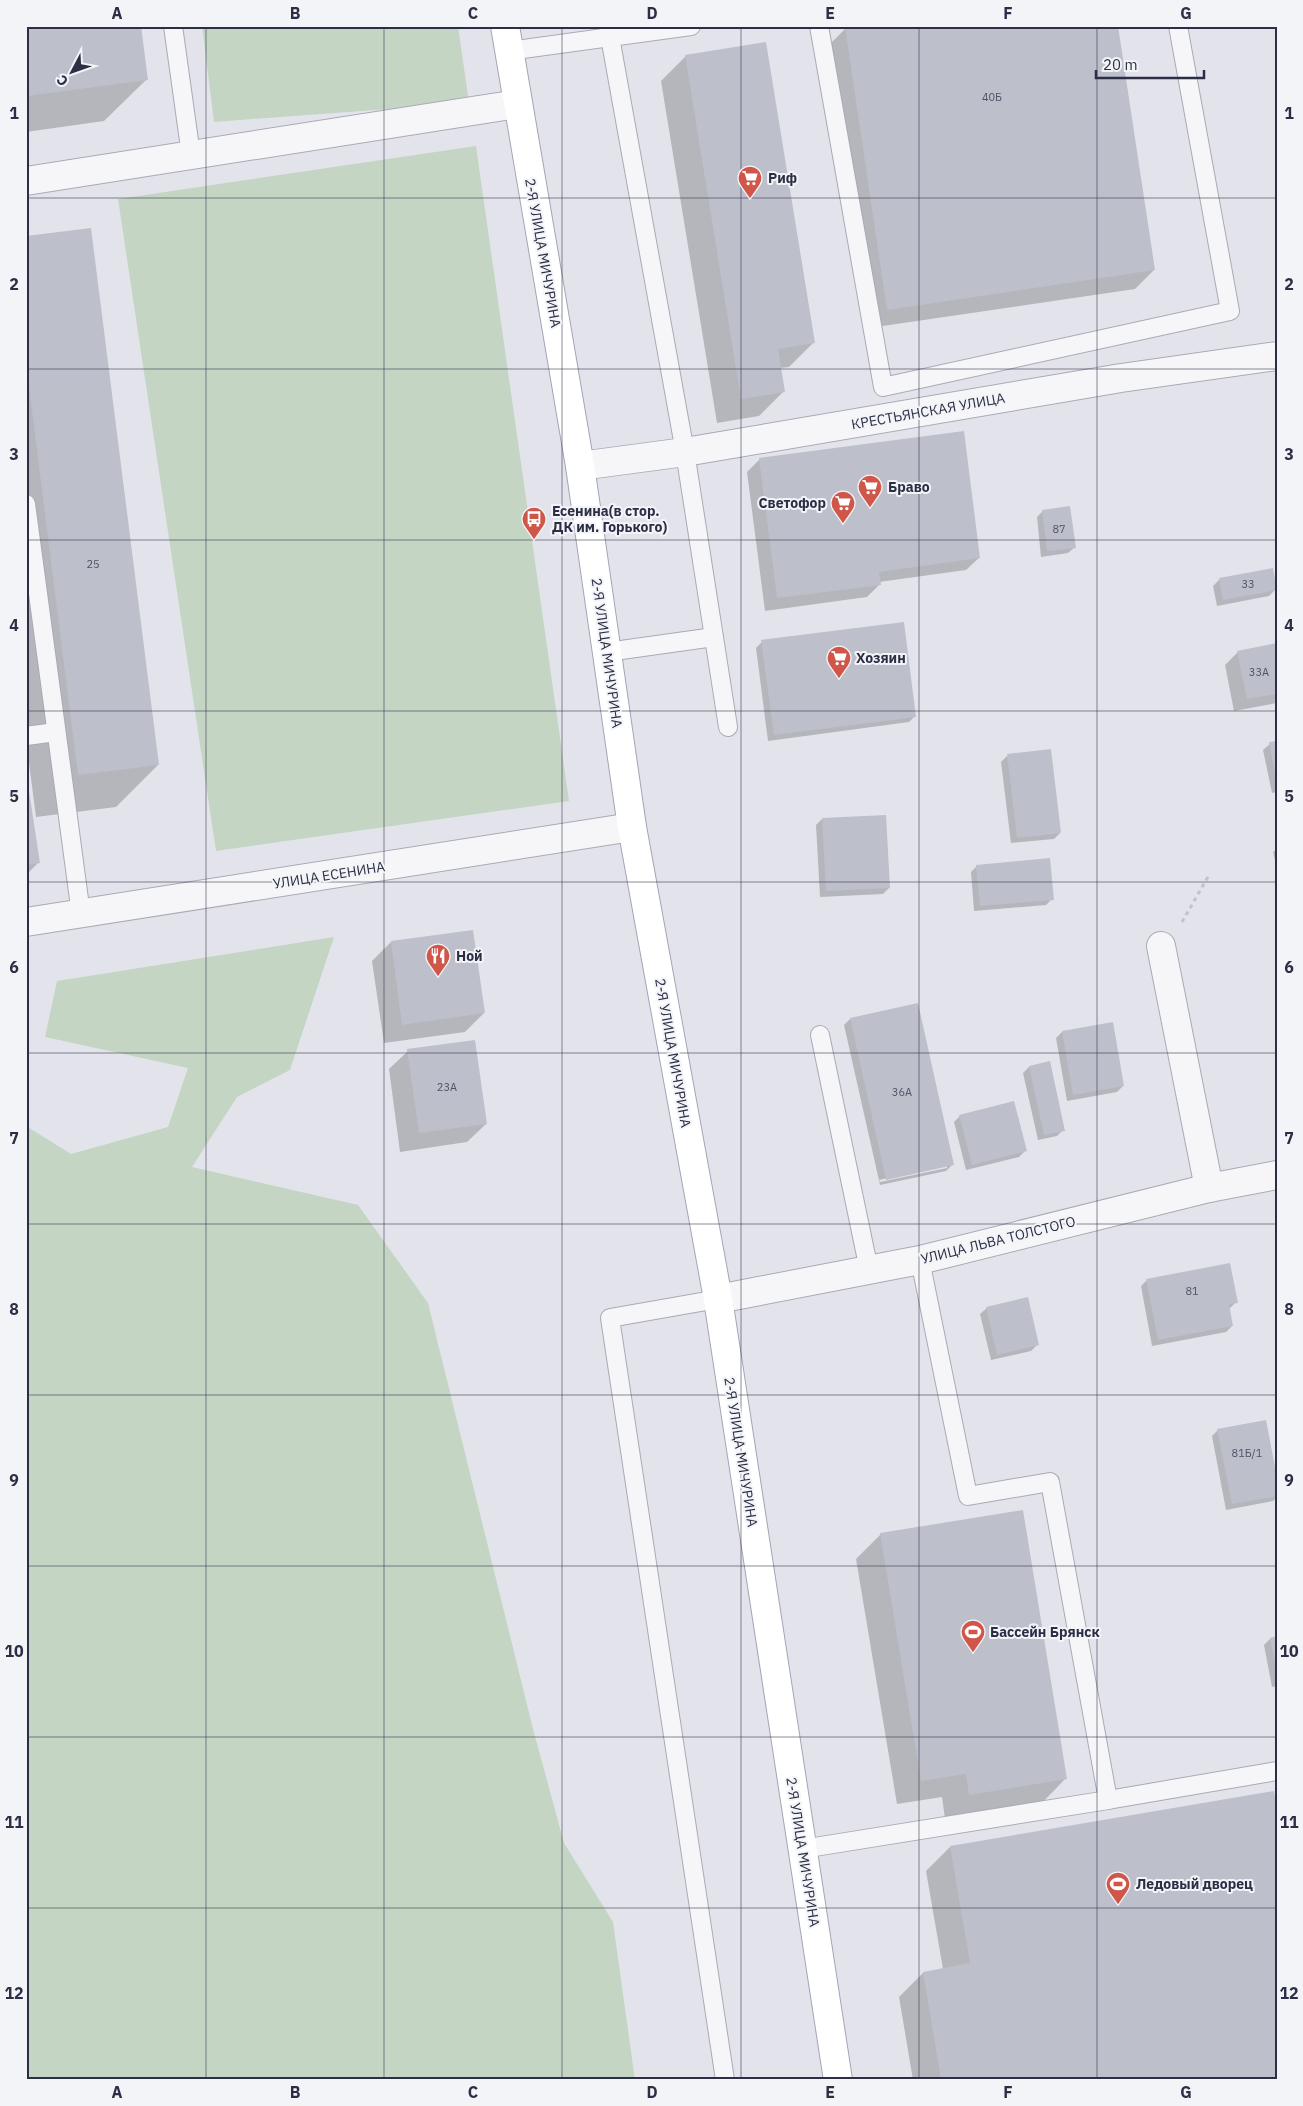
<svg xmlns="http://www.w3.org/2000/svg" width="1303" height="2106" viewBox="0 0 1303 2106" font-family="'IBM Plex Sans',sans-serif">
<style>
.green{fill:#c4d5c4}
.shadow{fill:#0003;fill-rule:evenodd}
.building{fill:#bdbfcb}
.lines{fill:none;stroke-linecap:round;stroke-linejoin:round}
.lane-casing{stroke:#a8aab6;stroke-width:20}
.street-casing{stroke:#a8aab6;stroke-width:30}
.primary-casing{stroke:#a2a5b7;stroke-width:30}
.path{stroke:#c1c2ca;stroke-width:3;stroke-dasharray:4 4;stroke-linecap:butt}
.lane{stroke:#f6f6f9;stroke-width:18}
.street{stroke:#f6f6f9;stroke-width:28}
.primary{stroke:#fff;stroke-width:28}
.grid{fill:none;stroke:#2b2e44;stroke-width:1;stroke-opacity:0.55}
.labels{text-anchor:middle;stroke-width:4;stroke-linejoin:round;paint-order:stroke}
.number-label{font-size:11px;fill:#505266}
.poi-label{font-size:14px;font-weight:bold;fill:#2b2e44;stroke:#f3f4f8;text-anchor:start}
.street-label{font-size:14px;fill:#2b2e44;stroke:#f3f4f8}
.neatline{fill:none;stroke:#2b2e44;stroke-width:2}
.grid-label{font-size:16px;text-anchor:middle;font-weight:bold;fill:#2b2e44}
</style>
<rect width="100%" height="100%" fill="#e3e4eb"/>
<g class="green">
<path d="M202,26h256l11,77 -255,19z"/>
<path d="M476,146l93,655 -353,50 -98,-652z"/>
<path d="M334,937l-44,133 -53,27 -45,70 166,38 70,98 105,426 31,114 49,79 22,158h-609v-954l45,28 97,-27 20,-59 -143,-31 12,-56z"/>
</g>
<g class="shadow">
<path d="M26,26l121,53 -43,42 -78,11z"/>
<path d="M846,28l308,242 -19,19 -266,39 -42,-281z"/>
<path d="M686,56l128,286 -25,25 -9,1 4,23 -25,25 -42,7 -56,-342z"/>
<path d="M26,237l132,528 -42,42 -80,10 -10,-77z"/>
<path d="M760,459l219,99 -13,12 -87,12 1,2 -13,13 -102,14 -18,-139z"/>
<path d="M1043,511l32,36 -7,6 -27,4 -4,-40z"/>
<path d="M1219,580l56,10 -6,6 -52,10 -4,-20z"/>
<path d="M762,642l153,74 -6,6 -141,19 -12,-93z"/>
<path d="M1277,645v58l-43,8 -9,-46 13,-13z"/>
<path d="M1277,742v50l-5,1 -9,-43 7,-6z"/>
<path d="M1007,756l53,77 -6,6 -43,4 -10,-81z"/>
<path d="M26,793l12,70 -12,12z"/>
<path d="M822,819l67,69 -6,6 -63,3 -4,-72z"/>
<path d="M1277,849v20l-4,-17z"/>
<path d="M977,866l75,33 -6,6 -72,6 -3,-39z"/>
<path d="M391,942l93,71 -19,19 -81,11 -12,-82z"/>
<path d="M850,1019l102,146 -6,6 -66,14 -36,-160zM947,1165v3l-67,14 -1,-2z"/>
<path d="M1112,1023l11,63 -6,6 -50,9 -11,-63 6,-6z"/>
<path d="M408,1051l78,73 -19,18 -67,10 -11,-83z"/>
<path d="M1049,1063l14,67 -6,6 -19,4 -15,-67 6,-6z"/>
<path d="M960,1116l65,35 -6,6 -53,13 -12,-48z"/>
<path d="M1147,1280l89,22 -7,7 3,17 -6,6 -74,14 -11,-60z"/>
<path d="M987,1308l50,37 -6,6 -40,9 -11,-46z"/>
<path d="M1218,1430l59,53v14l-4,4 -47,9 -14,-74z"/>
<path d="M881,1534l185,244 -24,25 -97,16 -3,-22 -45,7 -41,-245z"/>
<path d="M1277,1638v48l-5,1 -8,-42 6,-6z"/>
<path d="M950,1847l327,233h-364l-14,-83 24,-24 20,-4 -17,-98z"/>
</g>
<g class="building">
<path d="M26,26h115l7,54 -121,16z"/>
<path d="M848,26h270l37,244 -268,40 -42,-283z"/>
<path d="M766,42l49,301 -37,6 7,43 -44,7 -56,-344z"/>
<path d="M91,228l68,537 -81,10 -52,-412v-127z"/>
<path d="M964,431l16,127 -101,14 2,13 -104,13 -18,-140z"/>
<path d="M1070,506l6,42 -29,3 -5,-41z"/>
<path d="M1273,568l4,22 -54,10 -4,-22z"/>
<path d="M904,622l12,95 -142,18 -13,-95z"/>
<path d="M1277,643v51l-30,5 -10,-48z"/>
<path d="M1277,741v38h-1l-7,-37z"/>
<path d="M1051,749l10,84 -44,5 -10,-84z"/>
<path d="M29,791l11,72 -14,2v-73z"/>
<path d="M886,815l4,73 -64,3 -4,-73z"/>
<path d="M1050,858l4,42 -74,6 -4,-41z"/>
<path d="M473,930l12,83 -83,12 -11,-84z"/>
<path d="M918,1003l36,162 -68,15 -36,-162z"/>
<path d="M1113,1022l11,64 -51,9 -11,-64z"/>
<path d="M475,1040l12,84 -68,9 -12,-84z"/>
<path d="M1050,1061l15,70 -21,4 -15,-69z"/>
<path d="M1014,1101l13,50 -55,14 -13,-50z"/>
<path d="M1230,1263l8,40 -9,1 4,22 -75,14 -12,-61z"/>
<path d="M1028,1297l11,48 -42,10 -11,-48z"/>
<path d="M1266,1420l11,57v19l-45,8 -15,-75z"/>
<path d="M1023,1510l44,269 -98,16 -3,-21 -45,7 -41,-248z"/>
<path d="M1277,1636v33h-1l-6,-31z"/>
<path d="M1274,1791l3,17v272h-336l-18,-108 47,-9 -20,-117z"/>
</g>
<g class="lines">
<defs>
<g id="lane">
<path d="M173,26l18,129"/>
<path d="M608,26l77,426 43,275"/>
<path d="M819,26l64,361 347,-76 -52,-285"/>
<path d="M508,51l183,-25"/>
<path d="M26,504l55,410"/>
<path d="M607,652l107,-15"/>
<path d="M26,736l30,-4"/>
<path d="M820,1035l49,235"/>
<path d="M920,1260l48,236 82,-14 58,318 169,-29"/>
<path d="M718,1299l-108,19 115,762"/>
<path d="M802,1849l306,-49"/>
</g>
<g id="street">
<path d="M26,181l491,-77"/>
<path d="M580,466l105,-14 436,-74 156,-22"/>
<path d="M26,922l606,-95"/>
<path d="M1161,946l48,242"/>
<path d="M718,1299l202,-39 289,-72 68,-13"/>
</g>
<path id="primary" d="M505,26l75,440 52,361 86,472 120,781"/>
</defs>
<use href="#lane" class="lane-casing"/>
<use href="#street" class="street-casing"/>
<use href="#primary" class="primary-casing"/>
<path class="path" d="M1182,922l27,-47"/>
<use href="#lane" class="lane"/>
<use href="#street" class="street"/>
<use href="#primary" class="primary"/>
</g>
<path class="grid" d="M206,26v2054M384,26v2054M562,26v2054M741,26v2054M919,26v2054M1097,26v2054M26,198h1251M26,369h1251M26,540h1251M26,711h1251M26,882h1251M26,1053h1251M26,1224h1251M26,1395h1251M26,1566h1251M26,1737h1251M26,1908h1251"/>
<defs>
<symbol id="supermarket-pin" viewBox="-11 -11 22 30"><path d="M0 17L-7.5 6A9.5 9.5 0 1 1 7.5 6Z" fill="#cf5649" stroke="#f3f4f8"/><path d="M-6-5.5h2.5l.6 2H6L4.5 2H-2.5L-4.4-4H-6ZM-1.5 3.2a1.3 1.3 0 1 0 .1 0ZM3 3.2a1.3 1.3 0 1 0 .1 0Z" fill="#fff"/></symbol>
<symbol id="bus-pin" viewBox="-11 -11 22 30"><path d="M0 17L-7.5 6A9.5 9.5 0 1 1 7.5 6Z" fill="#cf5649" stroke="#f3f4f8"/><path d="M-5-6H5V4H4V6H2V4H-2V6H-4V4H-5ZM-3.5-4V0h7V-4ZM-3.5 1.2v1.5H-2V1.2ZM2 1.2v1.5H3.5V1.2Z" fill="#fff"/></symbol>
<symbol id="restaurant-pin" viewBox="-11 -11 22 30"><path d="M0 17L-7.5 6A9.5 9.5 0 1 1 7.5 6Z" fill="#cf5649" stroke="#f3f4f8"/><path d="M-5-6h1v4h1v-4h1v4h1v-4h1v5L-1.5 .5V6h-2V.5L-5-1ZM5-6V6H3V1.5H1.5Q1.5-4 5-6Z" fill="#fff"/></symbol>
<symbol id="stadium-pin" viewBox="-11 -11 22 30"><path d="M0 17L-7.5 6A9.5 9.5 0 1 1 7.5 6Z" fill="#cf5649" stroke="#f3f4f8"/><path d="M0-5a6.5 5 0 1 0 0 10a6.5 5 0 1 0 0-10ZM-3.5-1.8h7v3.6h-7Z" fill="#fff"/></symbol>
</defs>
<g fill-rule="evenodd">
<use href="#supermarket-pin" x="736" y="164" width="28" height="38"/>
<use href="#supermarket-pin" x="856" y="473" width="28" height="38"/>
<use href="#supermarket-pin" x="829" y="489" width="28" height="38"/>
<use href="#bus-pin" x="520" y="505" width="28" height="38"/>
<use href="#supermarket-pin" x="825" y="644" width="28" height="38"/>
<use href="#restaurant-pin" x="424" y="942" width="28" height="38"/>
<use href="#stadium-pin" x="959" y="1618" width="28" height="38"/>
<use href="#stadium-pin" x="1104" y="1870" width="28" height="38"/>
</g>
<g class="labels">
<g class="number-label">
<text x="992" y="101">40Б</text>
<text x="1059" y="533">87</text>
<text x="93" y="568">25</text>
<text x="1248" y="588">33</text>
<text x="1259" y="676">33А</text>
<text x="447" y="1091">23А</text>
<text x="902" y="1096">36А</text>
<text x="1192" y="1295">81</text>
<text x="1247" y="1457">81Б/1</text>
</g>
<g class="poi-label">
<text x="768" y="183">Риф</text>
<text x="888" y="492">Браво</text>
<text x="826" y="508" text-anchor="end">Светофор</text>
<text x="552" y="516">Есенина(в стор.<tspan x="552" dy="16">ДК им. Горького)</tspan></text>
<text x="856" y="663">Хозяин</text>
<text x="456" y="961">Ной</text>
<text x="990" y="1637">Бассейн Брянск</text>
<text x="1136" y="1889">Ледовый дворец</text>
</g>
<g class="street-label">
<text transform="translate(543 253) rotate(80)" y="5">2-Я УЛИЦА МИЧУРИНА</text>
<text transform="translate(928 411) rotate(-10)" y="5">КРЕСТЬЯНСКАЯ УЛИЦА</text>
<text transform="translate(607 653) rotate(82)" y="5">2-Я УЛИЦА МИЧУРИНА</text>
<text transform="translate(329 875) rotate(-9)" y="5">УЛИЦА ЕСЕНИНА</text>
<text transform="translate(673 1053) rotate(80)" y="5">2-Я УЛИЦА МИЧУРИНА</text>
<text transform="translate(998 1240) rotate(-14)" y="5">УЛИЦА ЛЬВА ТОЛСТОГО</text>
<text transform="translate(741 1452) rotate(81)" y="5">2-Я УЛИЦА МИЧУРИНА</text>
<text transform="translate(803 1852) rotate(81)" y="5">2-Я УЛИЦА МИЧУРИНА</text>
</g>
</g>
<rect width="1303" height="2106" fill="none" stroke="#f3f4f8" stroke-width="55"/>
<g transform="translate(72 72) rotate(229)" stroke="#f3f4f8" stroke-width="4" paint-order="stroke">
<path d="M0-4L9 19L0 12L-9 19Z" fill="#2b2e44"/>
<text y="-8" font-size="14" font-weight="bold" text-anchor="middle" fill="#2b2e44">С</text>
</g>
<path d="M1096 70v8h108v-8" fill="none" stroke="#2b2e44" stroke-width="2.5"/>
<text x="1103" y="70" font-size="15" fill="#2b2e44" stroke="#f3f4f8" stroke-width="4" paint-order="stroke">20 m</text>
<rect x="28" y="28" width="1248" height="2050" class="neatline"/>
<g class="grid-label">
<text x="117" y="19">A</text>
<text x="295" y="19">B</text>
<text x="473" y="19">C</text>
<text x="652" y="19">D</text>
<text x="830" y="19">E</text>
<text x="1008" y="19">F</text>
<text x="1186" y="19">G</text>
<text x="14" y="119">1</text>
<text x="1289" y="119">1</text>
<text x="14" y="290">2</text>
<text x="1289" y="290">2</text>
<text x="14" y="460">3</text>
<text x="1289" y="460">3</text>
<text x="14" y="631">4</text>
<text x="1289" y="631">4</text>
<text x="14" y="802">5</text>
<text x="1289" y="802">5</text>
<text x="14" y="973">6</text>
<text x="1289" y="973">6</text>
<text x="14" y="1144">7</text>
<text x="1289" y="1144">7</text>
<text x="14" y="1315">8</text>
<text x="1289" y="1315">8</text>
<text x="14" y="1486">9</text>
<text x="1289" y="1486">9</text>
<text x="14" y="1657">10</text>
<text x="1289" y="1657">10</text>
<text x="14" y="1828">11</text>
<text x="1289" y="1828">11</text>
<text x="14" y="1999">12</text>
<text x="1289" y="1999">12</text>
<text x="117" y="2098">A</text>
<text x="295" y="2098">B</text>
<text x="473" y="2098">C</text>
<text x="652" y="2098">D</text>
<text x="830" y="2098">E</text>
<text x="1008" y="2098">F</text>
<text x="1186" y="2098">G</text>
</g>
</svg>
